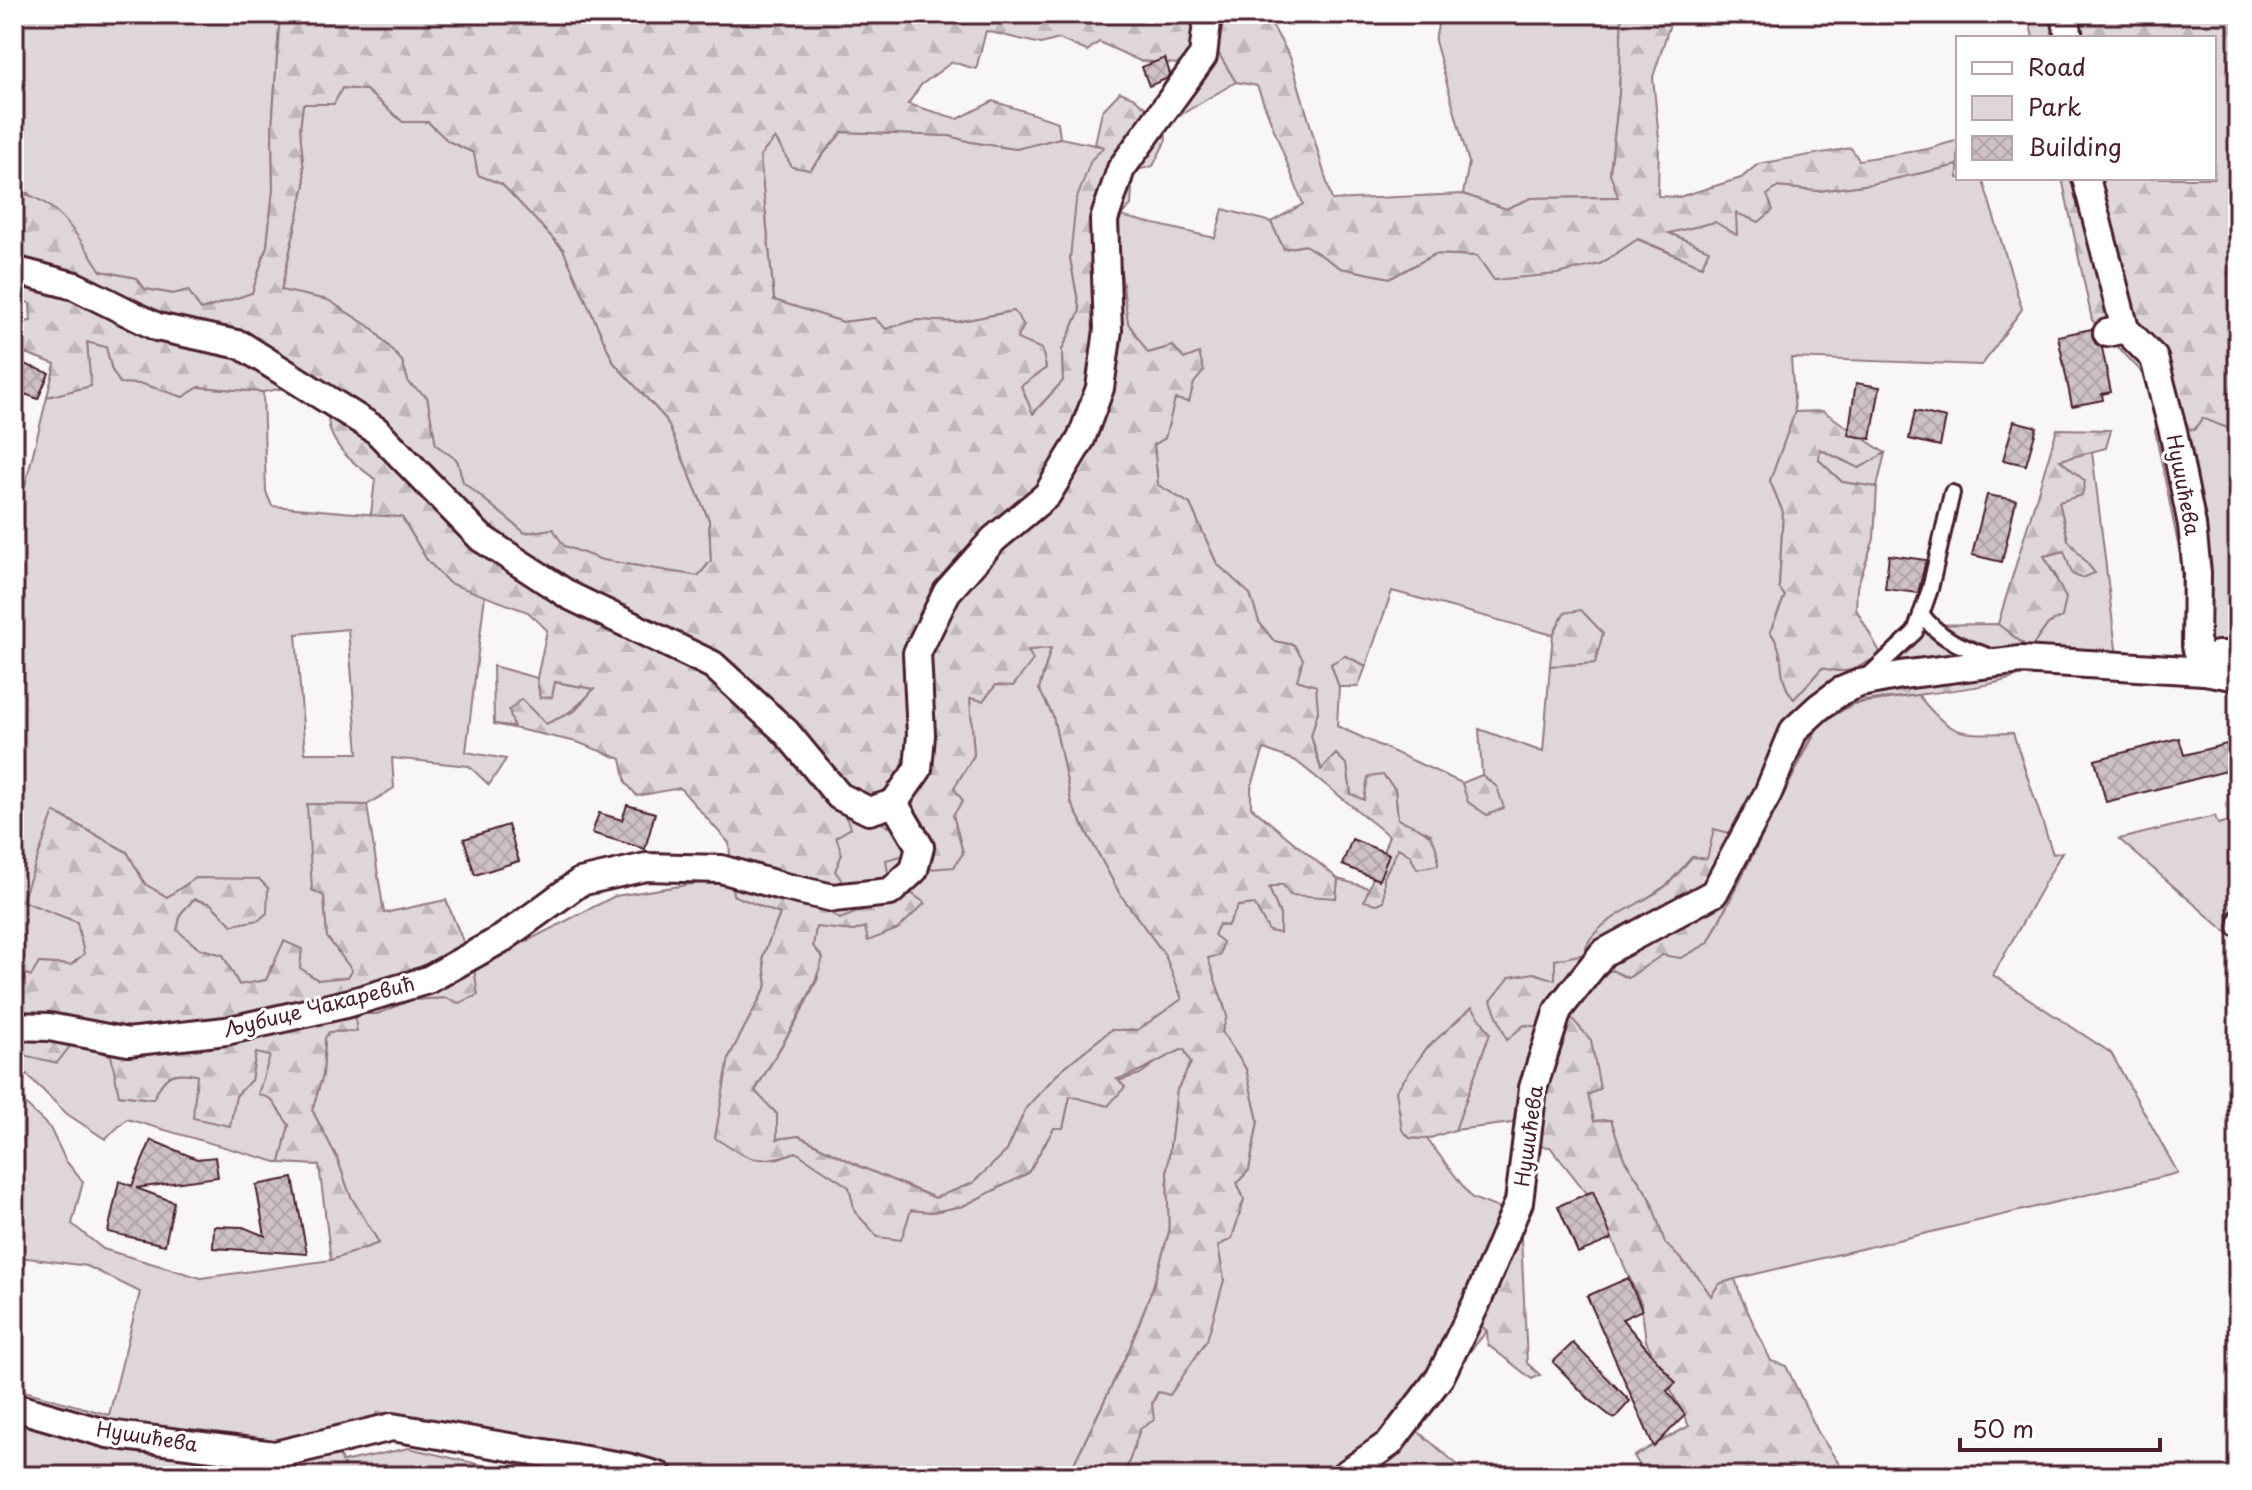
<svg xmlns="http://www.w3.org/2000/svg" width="2252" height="1490" viewBox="0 0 2252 1490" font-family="'Playpen Sans',sans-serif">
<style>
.green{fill:#ded6d9;stroke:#947a82;stroke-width:2;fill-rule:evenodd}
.forest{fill:url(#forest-firs);stroke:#947a82;stroke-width:2;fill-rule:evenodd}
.building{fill:url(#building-cross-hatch);stroke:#4a1f2b;stroke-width:2}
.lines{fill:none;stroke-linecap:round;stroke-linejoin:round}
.lane-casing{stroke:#4a1f2b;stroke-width:20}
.street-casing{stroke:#4a1f2b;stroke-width:32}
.lane{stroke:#fff;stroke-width:14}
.street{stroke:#fff;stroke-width:26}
.labels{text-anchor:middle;stroke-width:6;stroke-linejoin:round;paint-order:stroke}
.street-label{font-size:20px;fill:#4a1f2b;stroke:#fff}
</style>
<defs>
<pattern id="forest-firs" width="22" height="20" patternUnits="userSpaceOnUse" patternTransform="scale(2)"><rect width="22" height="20" fill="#ded6d9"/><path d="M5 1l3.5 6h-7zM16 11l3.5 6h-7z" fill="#c0b7ba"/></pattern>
<pattern id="building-cross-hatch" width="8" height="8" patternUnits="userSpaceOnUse" patternTransform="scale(2)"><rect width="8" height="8" fill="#cdc1c4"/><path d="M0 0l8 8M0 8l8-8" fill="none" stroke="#b2a5a9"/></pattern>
</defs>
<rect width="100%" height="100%" fill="#f8f6f7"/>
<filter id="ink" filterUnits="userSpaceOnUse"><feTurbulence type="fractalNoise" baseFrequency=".0125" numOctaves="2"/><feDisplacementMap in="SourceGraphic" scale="16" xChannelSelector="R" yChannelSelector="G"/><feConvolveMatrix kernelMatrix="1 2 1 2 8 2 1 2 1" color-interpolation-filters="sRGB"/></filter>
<g filter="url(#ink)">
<g class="green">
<path d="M14,14h266l-8,115 1,61 -6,56 -15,47 -51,17 -27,-16 -29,-5 -9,-11 -35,-7 -73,-78 -14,-1z"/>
<path d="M1183,14h27l3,30 23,38 -71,42 -12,-10 25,-50 16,-12 6,-19z"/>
<path d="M1440,14h182l-3,80 -9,79 9,24 -88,1 -25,11 -43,-15 6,-31 -34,-122z"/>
<path d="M342,88l24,2 37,32h25l20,19 26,12 4,22 24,9 61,65 51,114 52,56 43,101 2,41 -13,15 -96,-16 -38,-14 -12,-17 -27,4 -62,-51 -6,-22 -21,-14 -9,-49 -18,-13 -7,-23 -121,-70 24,-107 -5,-55 3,-26z"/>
<path d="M842,132l108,4 21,6 45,7 44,-11 45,9 -35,111 10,53 -18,39 1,31 -31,33 -11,-28 25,-18 -4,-19 -26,-10 -3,-28 -56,11 -41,-2 -30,9 -12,-11 -31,4 -69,-22 -14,-144 15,-19 35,33z"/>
<path d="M1958,165v13h24l40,131 -40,56 -191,-7 4,54 -25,69 13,31 -4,75 6,9 -15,36c19,23 4,44 24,67l28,-31 37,-1 22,-13 30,-29 87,-1 32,25 18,-25 9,-46 -13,-22 21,-5 3,-11 -9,-38 1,-42 32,-8 25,205 -269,42 -37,24 -58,116 -46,20 -15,-2 -24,27 -27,18 -86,79 -48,58 17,-14 16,2 19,12 -47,84 -57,7 35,-97 -80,105 17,1 45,59 48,18 -33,115 -78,93 62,52h-347l16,-47 18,-37 66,-112 -6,-34 14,-8 12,-39 -7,-16 12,-13 9,-49 -12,-52 -24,-37c11,-31 -10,-44 -14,-72 -1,-11 6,-26 11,-36l8,2 11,-20 17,-2 14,27 11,-16 -11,-27 13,-4 54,14 2,-19 31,9 -4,13h19v-24l14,-29 12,7 21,-21 -33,-15 -3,-30 -31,11 -13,-5 -4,-29 -12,-11 -13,16 -11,-35 7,-25 -21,-31 -3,-35 -20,-4 -15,-19 -10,-28 -32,-30 -27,-60 -32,-19 -4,-40 11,-7 19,-79 -11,-13 -25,7 -20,-30 -14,-100 6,-7 95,22 8,-29 48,13 13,27 21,-4 36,23 50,10 44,-24 42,2 18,24 105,-16 37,-25 64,27 -34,-33 48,-11 21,-9 42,-26 40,4 53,-7zM1392,591l161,44 11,-22 31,50 -45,3 -7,86 -64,-23 3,46 15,12 -28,15 -7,-19 -125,-57 2,-39 -8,-23 15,-8 20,10z"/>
<path d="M87,342l19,5 6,23 8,13 23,1 40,13 16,-10 64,5 3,100 6,14 130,11 25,43 22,23 36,12 -19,157 40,7 -17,26 -20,-19 -77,-8 2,30 -27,17 -59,-1 16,92 3,41 25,33 -4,7 -30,3 -18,-12 -29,-2 -4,14 -28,5 -16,-30 -25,-7 -21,-17 4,-18 13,-14 17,5 21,20 -36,-46 -29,19 -22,-13 -18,-32 -72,-40 -32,89 54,21 8,32 -14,11 -32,-2 -8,13 -17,-7v-486l11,3 22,-89 43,-11zM348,629l10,124h-53l-9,-119z"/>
<path d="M2164,414l15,12 15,4 8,-12 36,14v227l-55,4 -2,-104 -26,-129z"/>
<path d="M1819,449l40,19 26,-15 -8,34 -35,-5 -23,-22z"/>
<path d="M1051,648l-12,41 14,27 19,89 48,89 45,61 17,44 -44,31h-27l-49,39 -36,39 -19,43 -34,32 -38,15 -74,-31 -62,-31 -22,3 -22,-48 43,-73 20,-40 -5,-32 3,-20 38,5 11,-5 3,14 56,-37 -13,-10 1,-13 -20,18 -52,21 -22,-14 23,-51 -5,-17 3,-31 62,19 62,28 -10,-38 1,-27 20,-33 -4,-57 26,-13 32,-35z"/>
<path d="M493,666l44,12 3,20 14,-16 40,7c-30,35 -54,42 -100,35z"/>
<path d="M1918,695c35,43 42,39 95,38l40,121 9,-2 -69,123 118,78 67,120 -443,106 -16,5 -8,12 -13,-19 -33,-33 -15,-46 -26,-39 -13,-39 -17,1 -29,-110 35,-36 12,-5 16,8 34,-24 19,4 27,-15 111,-218 34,-21z"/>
<path d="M2215,816l3,8 20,-5v123l-119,-103z"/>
<path d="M732,878l1,17 47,19 -17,42 4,29 -38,72 47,102 20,-7 54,35 5,25 56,-2 21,2 31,-6 65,-33 26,-45h9l7,-32 70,-22 23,-17 21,-8 7,14 -14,27 -10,81 2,61 -16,55 -24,63 -61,126h-360l-330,-64 -6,7 -40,13 10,30 67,-14 119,28h-443l-3,-3 -2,3h-66v-88l95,27 31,-123 -53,-26 -67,-9 -6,-5v-159l36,35 16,33 17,21 -11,42 31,25 98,29 130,-18 48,-17 -29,-48 -13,-37 -25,-48 11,-35 2,-37 4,-6 27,-1 -2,-17h23l34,-14 35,-2 13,5 18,-8 -3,-27 141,-72z"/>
<path d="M71,1045l41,10 7,40 33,4c14,-24 18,-29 46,-24l32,50 6,-29 15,-16 5,-28 15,4v43l18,26 -9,38 -153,-44 -22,20 -38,-25 -53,-52v-9z"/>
</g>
<g class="forest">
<path d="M280,14h903l18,19 -7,19 -16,12 -38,-3 -41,-19 -12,9 -28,-12 -18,5 -55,-13 -10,38 -24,-7 -31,23 -13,19 50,15 35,-18 65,21 2,16 -44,11 -45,-7 -21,-6 -108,-4 -32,38 -18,-3 -17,-29 -15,18 14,144 69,22 31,-4 12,11 30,-9 41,2 57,-11 10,14 -7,14 25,10 4,19 -25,18 12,28 30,-33 -1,-31 18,-39 -10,-53 6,-57 15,-41 13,-13 -9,-3 7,-33 18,-19 13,5 32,27 1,16 -13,26 -20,5 -2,34 -17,18 14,100 20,30 25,-7 11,13 15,-6 5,18 -10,12 -5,19 -14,-3 -10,39 -11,7 4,40 32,19 27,60 33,30 9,28 15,19 20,4 9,14 -6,21 19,6 2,25 -7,25 10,34 15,-16 11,11 4,29 13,6 4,-23 15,-2 12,14 3,30c27,12 40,13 40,46l-21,4 -7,-14 -12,-7 -14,29v24l-7,3 -13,-3 25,-65 -93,-75 -32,-12 -13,39v19l87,72 -2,19 -46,-3 -8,-11 -13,4 11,27v18l-11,-2 -15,-27 -16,2 -11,20 -8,-2 -5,11 9,7 -3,13 -12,3 19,58 -5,16 24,37 12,52 -9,49 -12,13 7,16 -12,39 -14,8 6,34 -17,60 -37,55 -12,-3 -6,11 2,17 -14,9 -16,47h-56l61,-126 24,-63 16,-55 -2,-61 10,-81 14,-27 -7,-14c-24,9 -41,24 -67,30l8,8 -17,19 -38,-10 -7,32h-9l-26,45 -65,33 -31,6 -21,-2 -10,30 -23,-3 -23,-25 -6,-25 -53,-35c-38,14 -49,7 -81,-14l14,-81 38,-72 -4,-29 17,-42 -47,-19 -4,-52 -49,-55 -43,8 -11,-13 -5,-24 -44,-17 -83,-18 20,3 -5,-17 12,-11 25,25 29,-13 19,-22 -39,-7 -3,15 -12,1 -3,-20 10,-48 -19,-18 -79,-29 -22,-23 -25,-43 -31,-2 4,-36c-21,-15 -47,-34 -47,-63l-38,-29 -27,5 -64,-5 -16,10 -40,-13 -23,-1 -8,-13 -6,-23 -19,-5 4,44 -44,11 8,-33 -41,-15v-26l17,-2 -1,-17 -10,-6 -6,2v-108c42,4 66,47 87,79l35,7 9,11 28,5 15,-4 13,20 51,-17 15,-47 6,-56 -1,-61zM342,88l24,2 37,32h25l20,19 26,12 4,22 24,9 61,65 51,114 52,56 43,101 2,41 -13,15 -96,-16 -38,-14 -11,-17 -28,4 -62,-51 -6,-22 -21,-15 -9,-48 -18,-13 -7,-23 -29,-32 -45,-29 -47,-10 24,-106 -5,-55 3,-25h31zM1051,648l-12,41 14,27 19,89 48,89 45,61 17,44 -44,31h-27l-49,39 -36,39 -19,43 -34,32 -38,15 -74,-31 -62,-31 -22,3v-25l-22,-23c24,-44 54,-85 68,-133l-10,-12 3,-19 38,4 11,-4 3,14 30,-12 27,-26 -14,-10 1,-13 -4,-26 -22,6 6,39 -52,20 -21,-13 27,-20 -11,-15 7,-17 -6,-17 15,-9 -11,-22 33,12 16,9 12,-2 29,44 24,-2 9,-14 -10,-38 10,-14 -9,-13 20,-33 -4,-57 13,3 13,-16 17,1 20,-26 -5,-10z"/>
<path d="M1210,14h56l25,45 41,141 131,-6 43,15 25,-11 87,-1 -8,-24 9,-79 3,-80h47l2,7 -18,56 6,62 -1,57 21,1 62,-19 17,-14 93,-16 8,12 69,-11 30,-9v25l-87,19 -53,7 -40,-4 -11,8 6,15 -14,12 -23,-9 1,22 -22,-13 -46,11 40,17 -7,16 -64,-27 -38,25 -43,10 -63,6 -17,-24 -42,-2 -44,24 -50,-10 -36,-23 -21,4 -13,-27 32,-18 -46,-118 -21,-4 -23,-38z"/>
<path d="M2028,14h210v418l-36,-14 -8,12 -15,-4 -15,-12 -25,-45 -47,-49 -30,-142h152v-140h-181z"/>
<path d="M1823,411l62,42 -26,15 -39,-19 -1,11 23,22 35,5 -3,52 -17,48 -1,22 25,45c-23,14 -32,22 -59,14l-28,31c-20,-23 -5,-44 -24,-67l15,-36 -6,-8 4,-76 -13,-31 25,-69z"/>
<path d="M2057,429l54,1 -5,18 -46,12 25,21 -3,14 -23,7 9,38 27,33 -14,5 -9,-4 -8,-23 -20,5 22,42 -4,19 -14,7 -18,25 -32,-25z"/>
<path d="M1581,610l22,23 -8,30 -45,3 3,-31 11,-22z"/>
<path d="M1345,656l21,10 -8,21h-19l-8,-23z"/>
<path d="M2035,670c-42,18 -90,21 -135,27 -15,2 -35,2 -49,8 -16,7 -29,16 -39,30l-104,208 -27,15 -19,-3 -34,23 -16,-8 -12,5 -35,36 26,29 9,49 -12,6 6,26 17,-1 13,39 26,39 15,45 33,34 13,19 8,-12 16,-5 6,18 30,64 15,5 32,66 29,44h-201l-12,-20 55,-30 -43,-85 -5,-38 -44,-97 -47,-59 -13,-1 1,-19 20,-88 -18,-12 -16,-2 -17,15 -16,-39 19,-24 24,-4 21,7v-20l29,-6c5,-32 58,-49 82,-68 10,-8 18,-20 26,-29l15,2 7,-30 39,10 58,-116 37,-24 158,-28z"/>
<path d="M1482,775l15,12 7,21 -17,7 -19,-13 -6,-19z"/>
<path d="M307,804l60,1 17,108 62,-13 28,68 4,27 -19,8 -13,-5 -35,2 -34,14h-23l3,17 -28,1 -4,6 -2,37 -11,35 25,48 13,37 29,48 -48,17 -12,-95 -39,-2 9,-38 -18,-26 -13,-5 12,-38 -14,-3 -5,27 -15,16 -6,30 -37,-8 4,-43c-28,-5 -31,0 -44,24l-34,-4 -8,-40 -40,-10 -14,18 -43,-10v-84l17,7 8,-13 32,2 13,-11 -7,-32 -55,-21 32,-89 73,40 18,32 22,13 29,-19 63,1 9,9 -1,25 -8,7 -27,5 -21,-21 -17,-5 -13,14 -4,17 21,18 25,7 16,30 27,-5 18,-39 18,8 -2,19 18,12 30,-3 4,-7 -25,-33 -3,-41 -12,-6z"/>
<path d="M1472,1007l18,26 -35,97 -28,9 -17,-1 -8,-8 -6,-39 30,-42z"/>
<path d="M1520,1216l7,147 13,12 -8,4 -44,-34 -1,-14 -25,-22z"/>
</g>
<g class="building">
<path d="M1165,58l5,16 -4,5 -17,7 -7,-19z"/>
<path d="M2092,329l3,14 7,5 9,44 -9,2 1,6 -31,6 -14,-70z"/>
<path d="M24,364l25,9 -11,26 -24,-9z"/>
<path d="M1856,383l24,4 -9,52 -23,-4z"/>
<path d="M1915,411l31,7 -6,28 -31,-7z"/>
<path d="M2014,421l23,6 -11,38 -23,-5z"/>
<path d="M1987,495l29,5 -14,62 -30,-7z"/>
<path d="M1889,555l37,5 -8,33 -33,-4z"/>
<path d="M2179,738l5,17 54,-14v27l-132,34 -11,-42z"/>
<path d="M627,805l28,8 -10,36 -53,-16 7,-20 23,7z"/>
<path d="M508,825l11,36 -44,14 -11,-36z"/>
<path d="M1352,839l37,15 -10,26 -37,-15z"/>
<path d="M151,1140l46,19 18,-2 3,20 -82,11 38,14 -9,43 -57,-13 11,-51 13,5z"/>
<path d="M293,1178l14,76 -94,-6 1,-22 29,1 22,9 -9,-51z"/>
<path d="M1593,1191l19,48 -34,14 -20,-47z"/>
<path d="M1628,1278l14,32 -20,9 54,64 -9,8 18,24 -31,32 -67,-151z"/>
<path d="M1573,1343l57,58 -16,18 -24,-19 -37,-38z"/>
</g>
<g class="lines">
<defs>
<g id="lane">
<path d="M1921,614c21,27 42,33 73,44"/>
<path d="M1866,678l49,-46 15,-43 22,-96"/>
<path d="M2236,928l2,-11"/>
</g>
<g id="street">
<path d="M2065,14l4,24"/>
<path d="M2086,178l39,151"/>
<path d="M14,270l61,16 82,41 84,18 135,85 105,108 89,58 143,69 73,67 53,64 30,15 25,-8"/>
<path d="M2107,333l18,-4 29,29 19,73 19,94 5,48 -1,73 8,25"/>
<path d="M2204,671l14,-16h20"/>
<path d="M894,803l24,-34 3,-34 -4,-82 30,-61 47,-53 53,-44 34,-56 19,-51 8,-58 -4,-110 17,-51 82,-113 5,-42"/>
<path d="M14,1026l35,1 79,15 98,-11 120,-27 82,-24 75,-42 77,-56 66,-15 75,2 60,17 52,12 57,-6 24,-22 6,-23 -26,-44"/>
<path d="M14,1407l94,27 167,21 117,-28 235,40 32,9"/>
<path d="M1343,1476l47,-33 50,-66 36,-73 43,-102 14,-114 25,-78 45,-57 111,-60 54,-100 26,-63 25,-23 22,-16 19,-8 41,-8 120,-15 183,11 34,6"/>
</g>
</defs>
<use href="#lane" class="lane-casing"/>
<use href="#street" class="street-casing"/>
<use href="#lane" class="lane"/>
<use href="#street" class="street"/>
</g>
</g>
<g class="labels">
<g class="street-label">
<text transform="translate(2183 485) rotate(79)" y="7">Нушићева</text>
<text transform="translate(319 1007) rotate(-14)" y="7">Љубице Чакаревић</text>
<text transform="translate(1529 1136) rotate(-82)" y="7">Нушићева</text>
<text transform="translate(147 1437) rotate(9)" y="7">Нушићева</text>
</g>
</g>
<rect width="2252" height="1490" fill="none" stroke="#fff" stroke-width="48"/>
<rect x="24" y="24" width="2204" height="1442" fill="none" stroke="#4a1f2b" stroke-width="3" filter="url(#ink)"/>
<rect x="1956" y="36" width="260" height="144" fill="#ffffff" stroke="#b7a5aa" stroke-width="2"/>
<rect x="1972" y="62" width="40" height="12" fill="#ffffff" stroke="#b7a5aa" stroke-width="2"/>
<text x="2028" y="76" font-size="24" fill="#4a1f2b">Road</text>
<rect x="1972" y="96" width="40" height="24" fill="#ded6d9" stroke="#b7a5aa" stroke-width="2"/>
<text x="2028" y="116" font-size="24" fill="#4a1f2b">Park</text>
<rect x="1972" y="136" width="40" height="24" fill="url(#building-cross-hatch)" stroke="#b7a5aa" stroke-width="2"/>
<text x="2028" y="156" font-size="24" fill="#4a1f2b">Building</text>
<path d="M1960 1438v12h200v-12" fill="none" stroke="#4a1f2b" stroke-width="4"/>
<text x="1972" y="1438" font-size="24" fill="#4a1f2b" stroke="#ffffff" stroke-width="6" paint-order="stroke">50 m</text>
</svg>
